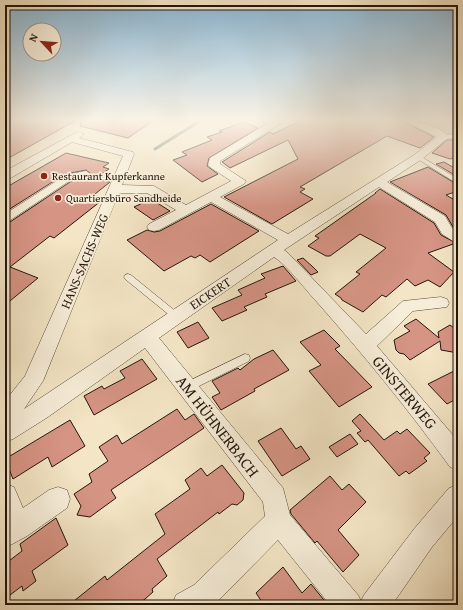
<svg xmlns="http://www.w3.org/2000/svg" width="463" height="610" viewBox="0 0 463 610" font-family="'Gentium Book Plus',serif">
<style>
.green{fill:#c1c390;stroke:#726c4e}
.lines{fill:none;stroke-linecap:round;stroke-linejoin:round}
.stream{stroke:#6d7a77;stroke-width:3}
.building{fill:#d69484;stroke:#23160d}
.service-casing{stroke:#574a3b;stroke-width:1}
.pedestrian-casing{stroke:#574a3b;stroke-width:1}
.minor-casing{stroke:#574a3b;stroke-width:1}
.service{fill:#f7eed9;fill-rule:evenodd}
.pedestrian{fill:#f7eed9;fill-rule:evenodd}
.minor{fill:#f7eed9;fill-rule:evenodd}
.poi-dot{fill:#8f2418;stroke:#f7eed9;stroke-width:1.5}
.labels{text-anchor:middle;stroke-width:3.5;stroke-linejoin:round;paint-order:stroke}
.far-poi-label{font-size:11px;fill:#23160d;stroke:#f7eed9;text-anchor:start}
.street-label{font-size:13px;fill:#23160d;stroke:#f7eed9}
.near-street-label{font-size:16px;fill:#23160d;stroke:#f7eed9}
</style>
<rect width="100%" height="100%" fill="#f3e5c5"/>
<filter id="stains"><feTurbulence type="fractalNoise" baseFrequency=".005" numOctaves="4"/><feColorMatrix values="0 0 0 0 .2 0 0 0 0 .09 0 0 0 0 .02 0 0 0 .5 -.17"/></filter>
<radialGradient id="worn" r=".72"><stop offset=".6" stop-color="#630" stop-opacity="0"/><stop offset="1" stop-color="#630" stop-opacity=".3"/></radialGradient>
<path class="green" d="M415,121h43v19z"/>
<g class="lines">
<path class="stream" d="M155,149l45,-28"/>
</g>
<g class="building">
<path d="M5,121h70l-70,39z"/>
<path d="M81,121h72l-25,17 -48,-12z"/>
<path d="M300,121h102l32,16 -14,11 -33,-12 -87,51 5,2 -5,3 13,7 -41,25 -48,-27 74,-38 -10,-19 -58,28 -8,-6 48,-30 3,2z"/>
<path d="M244,122l14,6 -49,30 -2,8 11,8 -16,8 -29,-22 14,-5 -5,-3 30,-12 -5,-3 15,-5 -3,-1z"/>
<path d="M447,140h11v17l-8,2 -18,-6z"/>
<path d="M66,153l43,10 -6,4 6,2 -14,9 15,4 -20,16 11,3 -47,37 -4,-2 -40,31 28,11 -33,27v-82l5,-1 63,-42 16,-3 2,-3 -5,-4 -21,4 -60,38v-24z"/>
<path d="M444,162l14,8v7l-22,-13z"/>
<path d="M428,167l30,18v6l-12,4 12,7v28l-5,-3 -7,-12 -56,-33z"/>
<path d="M380,189l54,34 7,12 15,8 -28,10 26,19 -14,15 -12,-7 -13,6 -8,-7 -21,18 -4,-2 -19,17 -21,-12 -1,-2 -6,-4 25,-20 -4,-2 30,-24 -26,-14 -30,22h-4l-18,-10 11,-8 -4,-2 61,-43h-1z"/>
<path d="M151,199l19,12 -17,9 -19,-13z"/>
<path d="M211,204l48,27 -49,31 -10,-7 -5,3 -4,-2 -27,15 -37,-31 20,-10 7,2 6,-1z"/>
<path d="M303,258l10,9 5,5 -7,3 -14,-15z"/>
<path d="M283,266l13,15 -31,13 2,3 -23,10 3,3 -25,11 -10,-13 30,-13 -4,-5 27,-12 -4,-4z"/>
<path d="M416,319l23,19 -1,-6 12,-7 8,6v22l-17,-3 -1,-9 -30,19 -6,-6 -5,-1 -3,-3 -2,-10 16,-9 -6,-5z"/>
<path d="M198,322l11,16 -21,10 -11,-16z"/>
<path d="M324,330l16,16 -5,3 37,38 -33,20 -30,-36 12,-6 -21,-23z"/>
<path d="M273,350l16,20 -35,19 1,2 -34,19 -9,-13 8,-4 -8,-12 26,-13 2,2 14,-11z"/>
<path d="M142,359l15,20 -63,36 -10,-19 18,-10 2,3 21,-11 -5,-7z"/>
<path d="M458,369v29l-11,6 -19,-20z"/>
<path d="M177,409l8,11 9,-6 10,14 -93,62 5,8 -26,19 -13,-2 4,-9 -7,-12 18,-12 -3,-8 19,-13 -9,-14 18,-12 5,9z"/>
<path d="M360,414l24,26 13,-9 3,3 7,-5 23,24 -6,5 3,3 -18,13 -3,-3 -7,5 -31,-36 -3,2 -8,-9 4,-2 -9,-10z"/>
<path d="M70,420l15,26 -33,21 -4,-10 -35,22 -8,-20z"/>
<path d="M281,428l15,21 5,-3 9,13 -28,17 -24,-35z"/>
<path d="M350,434l8,10 -21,13 -8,-10z"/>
<path d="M222,465l22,28 -1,7 -6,5 -5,-1 -13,10 -1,-2 -61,47 10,17 -15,13 1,3 -15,13h-69l36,-29 2,4 58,-46 -10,-20 35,-25 -5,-9 16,-12 6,8z"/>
<path d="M330,476l12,14 7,-6 17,18 -28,28 21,25 -16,17 -26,-31 -2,2 -24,-29 -1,-4z"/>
<path d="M56,518l12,27 -36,26 4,10 -13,10 -1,-5 -12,9 -5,-12v-19l17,-13 -2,-7z"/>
<path d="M283,567l19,26 9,-9 17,21h-64l-8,-12z"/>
</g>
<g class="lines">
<defs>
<g id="service">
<path d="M458,134v4l-14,1 -3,-2 3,-2z"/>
<path d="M416,156h4l38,23v5l-42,-26z"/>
<path d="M128,274l3,1 48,39 2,2 -2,2h-6l-48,-39 -1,-2 1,-2z"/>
<path d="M245,354l4,1 1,3 -1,3 -62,31 -4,-2 -1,-3 1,-3z"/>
</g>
<path id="pedestrian" d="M86,171l4,3 -1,2 -17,3 -63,42 -4,1v-8l61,-39z"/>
<g id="minor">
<path d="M272,121h13l-65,40v3l26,17 -2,3 -24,13 68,37 126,-79 23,-18 -33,-16c14,0 36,5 45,16l-27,22 -35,23 58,34 7,12 6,4v10l-5,-1 -11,-7 -7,-12 -56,-35 -95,63 4,3 78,81 37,-33 38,-4 6,2 2,4 -2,4 -34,4 -36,35 81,95v29l-8,-3c-42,-58 -87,-113 -134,-166 -12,-13 -29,-36 -42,-44l-115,81 124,150 7,27 68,80 3,6 3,-6 50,-66 35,-41 9,-3v31l-26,31 -40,58h-62l-52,-65 -64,65h-42l4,-10 18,-10 71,-69 -2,-14 -118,-154 -97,69 -35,22 -8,3v-41l20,-25 98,-220 -51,-14 -63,37 -4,1v-9l74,-40 5,3 -5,4 54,14 1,2 -12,31 32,1 32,19 45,-24 -21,-14 -2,-2 2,-7zM119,193h28l29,17 -27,14 -2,3 2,3 5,1 5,-1 52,-28 67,38 -254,169 19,-28z"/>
<path d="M5,484l9,3 9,21 26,-18 9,-3 9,3 3,9 -3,9 -40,28 -22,12z"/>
</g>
</defs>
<use href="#service" class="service-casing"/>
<use href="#pedestrian" class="pedestrian-casing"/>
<use href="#minor" class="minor-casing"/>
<use href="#service" class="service"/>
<use href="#pedestrian" class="pedestrian"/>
<use href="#minor" class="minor"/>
</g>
<linearGradient id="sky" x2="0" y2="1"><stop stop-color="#8ab8d7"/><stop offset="0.58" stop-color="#faf3e5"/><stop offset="1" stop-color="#faf3e5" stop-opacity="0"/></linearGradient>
<rect width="463" height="207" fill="url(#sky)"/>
<g class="poi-dot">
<circle cx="44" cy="176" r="4"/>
<circle cx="58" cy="198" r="4"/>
</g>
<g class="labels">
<g class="far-poi-label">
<text x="52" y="180">Restaurant Kupferkanne</text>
<text x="66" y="202">Quartiersbüro Sandheide</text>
</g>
<g class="street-label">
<text transform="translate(84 261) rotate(-67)" y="5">HANS-SACHS-WEG</text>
<text transform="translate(210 293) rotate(-34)" y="5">EICKERT</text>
</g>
<g class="near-street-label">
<text transform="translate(405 392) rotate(50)" y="6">GINSTERWEG</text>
<text transform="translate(218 426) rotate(52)" y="6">AM HÜHNERBACH</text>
</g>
</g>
<rect width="463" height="610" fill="none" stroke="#f3e5c5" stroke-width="20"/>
<rect x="6" y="6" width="451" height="598" fill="none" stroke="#23160d" stroke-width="2"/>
<rect x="10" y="10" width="443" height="590" fill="none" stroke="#23160d"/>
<g transform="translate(42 42) rotate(296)"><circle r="19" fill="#f7eed9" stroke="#a29887"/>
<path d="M0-3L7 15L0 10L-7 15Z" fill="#8f2418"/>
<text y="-6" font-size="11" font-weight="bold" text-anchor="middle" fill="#23160d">N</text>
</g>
<rect width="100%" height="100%" filter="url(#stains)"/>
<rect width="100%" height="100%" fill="url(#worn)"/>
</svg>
